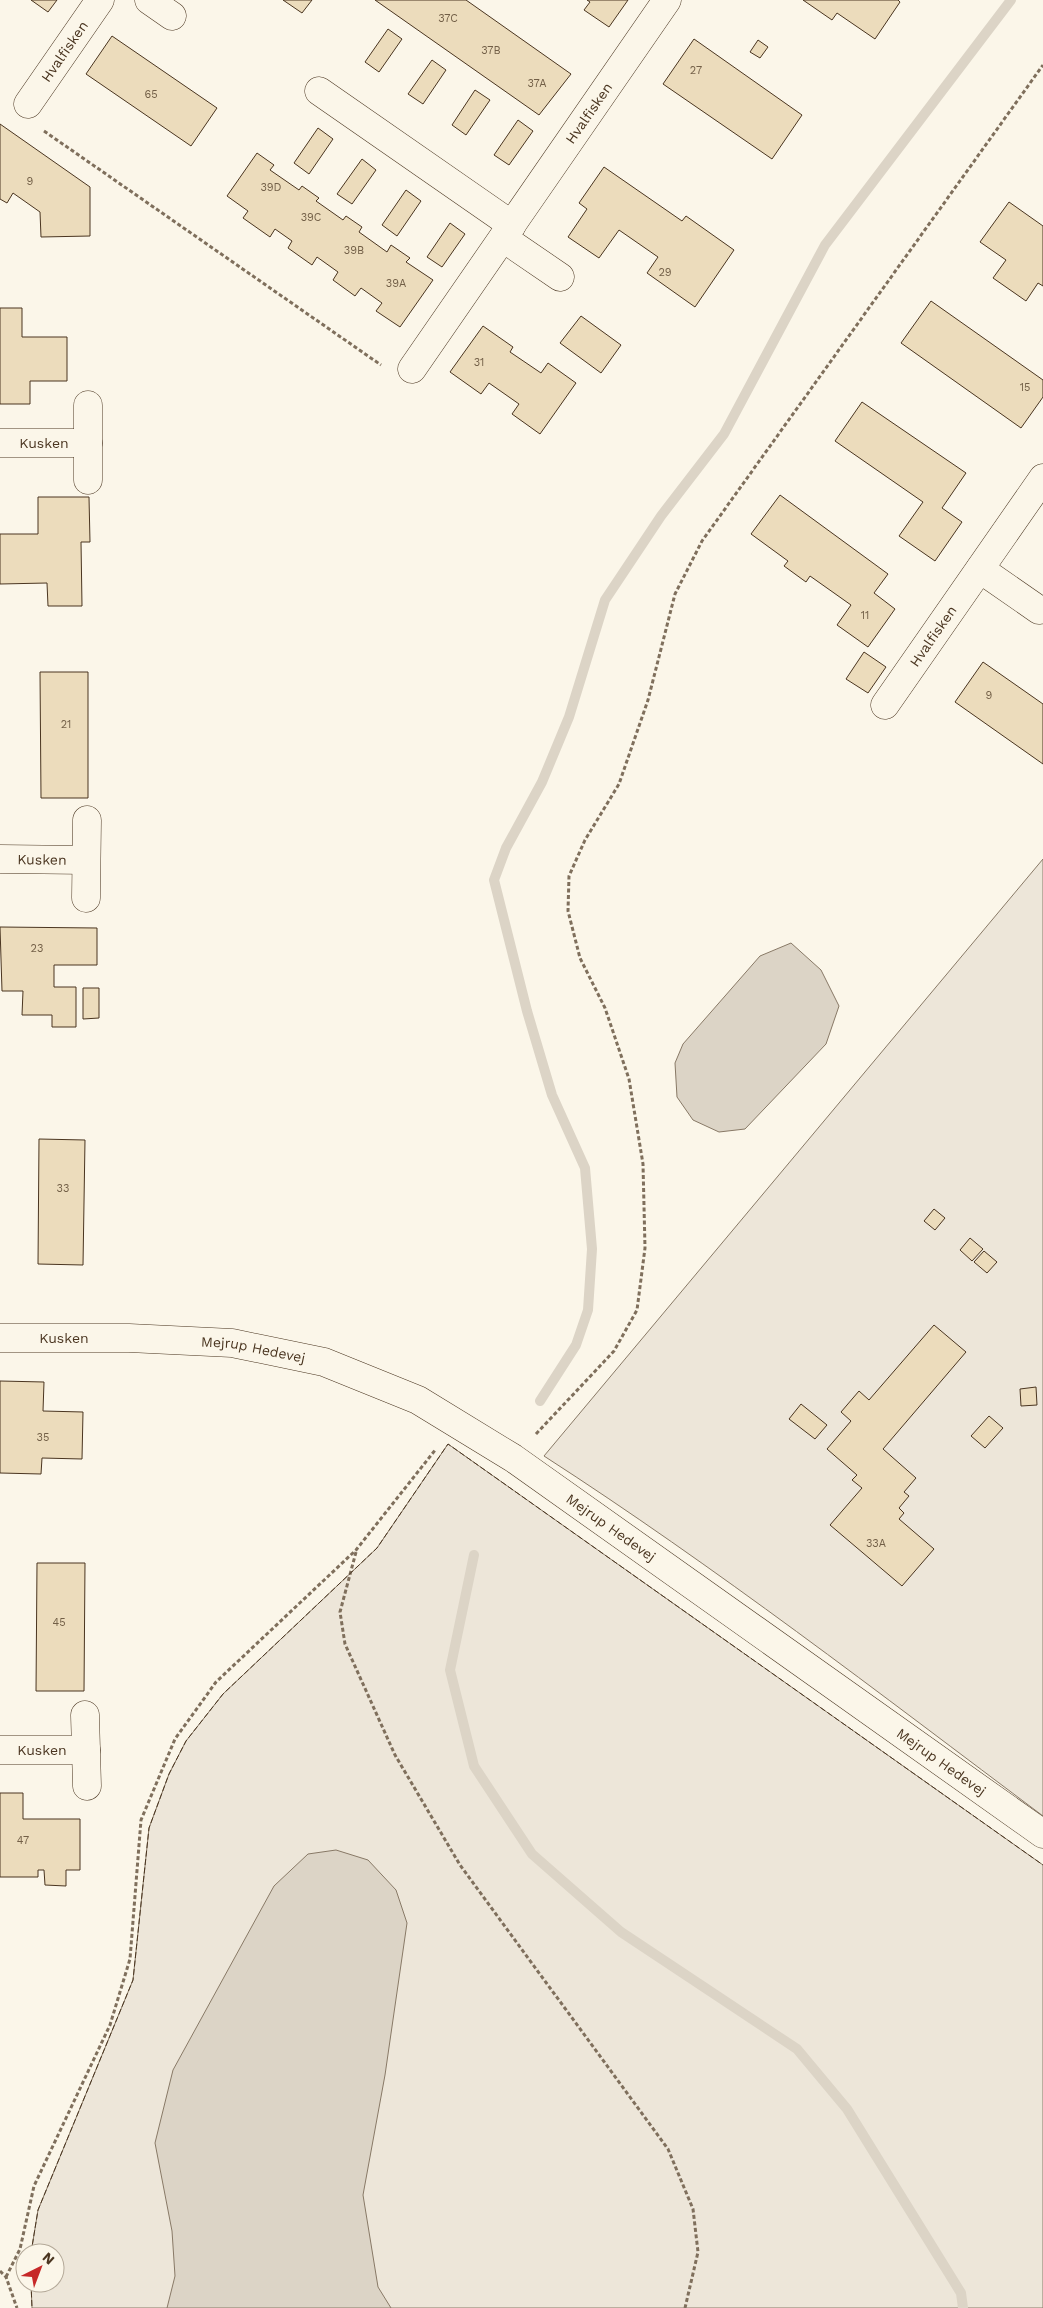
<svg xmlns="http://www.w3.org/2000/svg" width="1043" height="2308" viewBox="0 0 1043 2308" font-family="'Work Sans',sans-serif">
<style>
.green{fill:#ede6d9;stroke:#887966}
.water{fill:#dcd4c6;stroke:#887966}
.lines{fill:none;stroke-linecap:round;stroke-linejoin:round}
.stream{stroke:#dcd4c6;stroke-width:10}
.building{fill:#ecdcbc;stroke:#4a3520}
.minor-casing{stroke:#4a3520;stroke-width:29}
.path{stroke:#7f6f5c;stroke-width:3;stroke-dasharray:4 2.5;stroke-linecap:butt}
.minor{stroke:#fbf6e9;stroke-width:28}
.fence{stroke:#4a3520;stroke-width:1;stroke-dasharray:6 2.5;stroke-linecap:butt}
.labels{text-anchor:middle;stroke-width:4;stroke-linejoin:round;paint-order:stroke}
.number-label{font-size:11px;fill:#725f47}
.street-label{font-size:14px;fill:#4a3520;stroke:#fbf6e9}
</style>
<rect width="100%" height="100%" fill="#fbf6e9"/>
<g class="green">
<path d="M1043,859v957c-164,-123 -327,-249 -499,-360z"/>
<path d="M448,1444l595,421v443h-1011l-1,-25h24v-30h-24l7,-43 95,-230 16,-152 20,-54 17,-33 37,-47 154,-146z"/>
</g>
<g class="water">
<path d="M791,943l30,27 18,36 -13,38 -81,85 -26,3 -26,-12 -16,-23 -2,-34 8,-19 77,-88z"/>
<path d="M336,1850l32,10 28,30 11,33 -22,152 -22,120 15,92 13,21h-224l8,-32 -3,-45 -17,-88 18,-73 101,-184 34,-32z"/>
</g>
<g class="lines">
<g class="stream">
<path d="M540,1401l36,-56 12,-35 4,-61 -7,-81 -33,-73 -25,-84 -33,-131 12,-32 36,-66 27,-65 36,-117 56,-84 63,-82 101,-189 186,-245"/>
<path d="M474,1555l-24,115 24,96 58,88 89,78 176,117 50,60 114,184 2,15"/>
</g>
</g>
<g class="building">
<path d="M31,0h26l-9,12z"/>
<path d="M283,0h29l-10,13z"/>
<path d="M375,0h91l105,74 -32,41z"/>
<path d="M587,0h41l-19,27 -25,-17 6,-8z"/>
<path d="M803,0h95l2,2 -25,37 -38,-26 -5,7z"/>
<path d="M388,29l14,10 -23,33 -14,-10z"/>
<path d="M112,36l105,72 -26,38 -105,-72z"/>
<path d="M694,39l108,76 -30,44 -109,-75z"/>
<path d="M758,40l10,7 -8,11 -10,-6z"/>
<path d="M432,60l14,10 -23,34 -15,-10z"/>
<path d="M475,90l15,10 -24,35 -14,-10z"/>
<path d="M518,120l15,11 -24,34 -15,-10z"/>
<path d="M0,124l90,63v49l-49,1 -1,-25 -27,-19 -6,10 -7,-4z"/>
<path d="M318,128l15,11 -24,35 -15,-11z"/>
<path d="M257,153l17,12 -4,5 29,20 3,-4 17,12 -3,3 27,19 3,-4 16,11 -3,5 28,20 4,-7 19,13 -4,4 27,18 -33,47 -24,-16 6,-8 -21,-15 -6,8 -22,-16 5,-8 -21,-15 -5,8 -24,-17 4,-7 -17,-12 -5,8 -27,-19 5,-7 -21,-15z"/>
<path d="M362,159l14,11 -24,34 -15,-10z"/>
<path d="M604,167l78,54 4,-5 48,34 -39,57 -48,-34 11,-16 -39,-27 -20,28 -31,-21 19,-28 -8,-6z"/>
<path d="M406,190l15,11 -24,35 -15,-11z"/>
<path d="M1009,202l34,24v60l-5,-3 -12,18 -33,-23 13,-18 -26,-18z"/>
<path d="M450,223l15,11 -23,33 -15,-10z"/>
<path d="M931,301l112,79v17l-22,31 -120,-85z"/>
<path d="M0,308h22v29h45v44h-37v23h-30z"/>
<path d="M581,316l40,29 -20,28 -41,-30z"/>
<path d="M483,326l30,21 -3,5 31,21 7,-10 28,20 -36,51 -28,-20 7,-10 -30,-21 -8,11 -31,-22z"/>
<path d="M862,402l104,71 -24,35 20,14 -27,39 -36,-25 24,-34 -88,-61z"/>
<path d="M780,495l108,79 -14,19 21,16 -27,38 -31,-22 14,-20 -41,-29 -4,6 -22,-16 4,-5 -37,-27z"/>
<path d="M38,497h51l1,45h-9l1,64h-34l-1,-23 -47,1v-50h38z"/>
<path d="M864,652l22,15 -18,26 -22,-14z"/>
<path d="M983,662l60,42v60l-88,-62z"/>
<path d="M40,672h48v126h-47z"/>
<path d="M0,927l97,1v37h-43v22h22v40h-24v-12h-30l1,-24h-21z"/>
<path d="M83,988h16v30l-16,1z"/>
<path d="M39,1139l46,1 -2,125 -45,-1z"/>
<path d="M934,1209l11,9 -10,12 -11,-9z"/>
<path d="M970,1238l13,11 -11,12 -12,-11z"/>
<path d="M984,1251l13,11 -10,11 -13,-11z"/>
<path d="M934,1325l32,27 -83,97 33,29 -12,14 5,4 -10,12 5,5 -5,6 35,30 -32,37 -72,-61 32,-37 -10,-8 5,-5 -30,-26 24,-28 -10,-9 18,-21 10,9z"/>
<path d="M0,1381l44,1 -1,29 40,1 -1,47 -40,-1 -1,16 -41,-1z"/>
<path d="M1036,1387l1,18 -16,1 -1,-17z"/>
<path d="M801,1404l26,21 -12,14 -26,-20z"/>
<path d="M989,1416l14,12 -18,20 -14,-12z"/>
<path d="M37,1563h48l-1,128h-48z"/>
<path d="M0,1793h23v26h57v51h-14v16l-21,-1 -1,-15h-6v7h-38z"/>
</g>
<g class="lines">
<defs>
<g id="minor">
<path d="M149,0l23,16"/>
<path d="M319,91l193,134"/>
<path id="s1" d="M28,104l72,-104"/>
<path d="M503,238l57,39"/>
<path id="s2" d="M412,369l255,-369"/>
<path id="s3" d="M0,443h88"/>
<path d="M88,480v-75"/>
<path d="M980,569l59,41"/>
<path id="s4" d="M885,705l158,-227"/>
<path id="s5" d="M0,859l86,1"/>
<path d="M86,898l1,-78"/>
<path id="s6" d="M0,1338h129l103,5 92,19 94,38 95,58 530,376"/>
<path d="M85,1715l2,71"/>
<path id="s7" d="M0,1750h86"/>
</g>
</defs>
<use href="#minor" class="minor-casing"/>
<g class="path">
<path d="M44,131l337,234"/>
<path d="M536,1434l78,-83 23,-41 8,-62 -2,-84 -14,-85 -24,-71 -25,-50 -12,-47 1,-35 16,-36 34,-56 29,-84 27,-106 27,-53 341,-476"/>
<path d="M356,1552l-16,60 5,32 50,111 65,110 208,284 25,60 5,43 -13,56"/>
<path d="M0,2271l6,6 11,31"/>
<path d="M6,2277l14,-28 14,-63 76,-161 20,-66 11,-139 34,-81 41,-57 140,-132 80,-101"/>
</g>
<use href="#minor" class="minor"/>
<g class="fence">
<path d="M31,2253l7,-43 95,-230 16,-152 20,-54 17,-33 37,-47 154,-146 71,-104 595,421"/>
<path d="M31,2283l1,25"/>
</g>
</g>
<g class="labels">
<g class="number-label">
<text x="448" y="22">37C</text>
<text x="491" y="54">37B</text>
<text x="696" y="74">27</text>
<text x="537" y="87">37A</text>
<text x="151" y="98">65</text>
<text x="30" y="185">9</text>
<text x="271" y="191">39D</text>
<text x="311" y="221">39C</text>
<text x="354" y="254">39B</text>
<text x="665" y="276">29</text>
<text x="396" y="287">39A</text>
<text x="479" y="366">31</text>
<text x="1025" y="391">15</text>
<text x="865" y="619">11</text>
<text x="989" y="699">9</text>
<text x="66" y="728">21</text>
<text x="37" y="952">23</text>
<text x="63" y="1192">33</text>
<text x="43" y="1441">35</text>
<text x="876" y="1547">33A</text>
<text x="59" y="1626">45</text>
<text x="23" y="1844">47</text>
</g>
<g class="street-label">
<text dy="5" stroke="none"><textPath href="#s1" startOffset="64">Hvalfisken</textPath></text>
<text dy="5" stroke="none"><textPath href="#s2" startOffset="311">Hvalfisken</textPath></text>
<text dy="5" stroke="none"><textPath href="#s3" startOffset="44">Kusken</textPath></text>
<text dy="5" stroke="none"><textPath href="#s4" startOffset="84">Hvalfisken</textPath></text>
<text dy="5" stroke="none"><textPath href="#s5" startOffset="42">Kusken</textPath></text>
<text dy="5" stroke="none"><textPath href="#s6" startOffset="64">Kusken</textPath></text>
<text dy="5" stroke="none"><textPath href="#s6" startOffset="254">Mejrup Hedevej</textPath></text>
<text dy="5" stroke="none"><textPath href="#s6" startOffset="659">Mejrup Hedevej</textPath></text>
<text dy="5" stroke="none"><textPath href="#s7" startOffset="42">Kusken</textPath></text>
<text dy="5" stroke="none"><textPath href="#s6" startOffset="1064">Mejrup Hedevej</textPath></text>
</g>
</g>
<g transform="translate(40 2268) rotate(42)"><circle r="24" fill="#fbf6e9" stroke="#b4a999"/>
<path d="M0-4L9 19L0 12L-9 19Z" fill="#c62828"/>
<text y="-8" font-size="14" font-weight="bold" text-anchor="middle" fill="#4a3520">N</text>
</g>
</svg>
